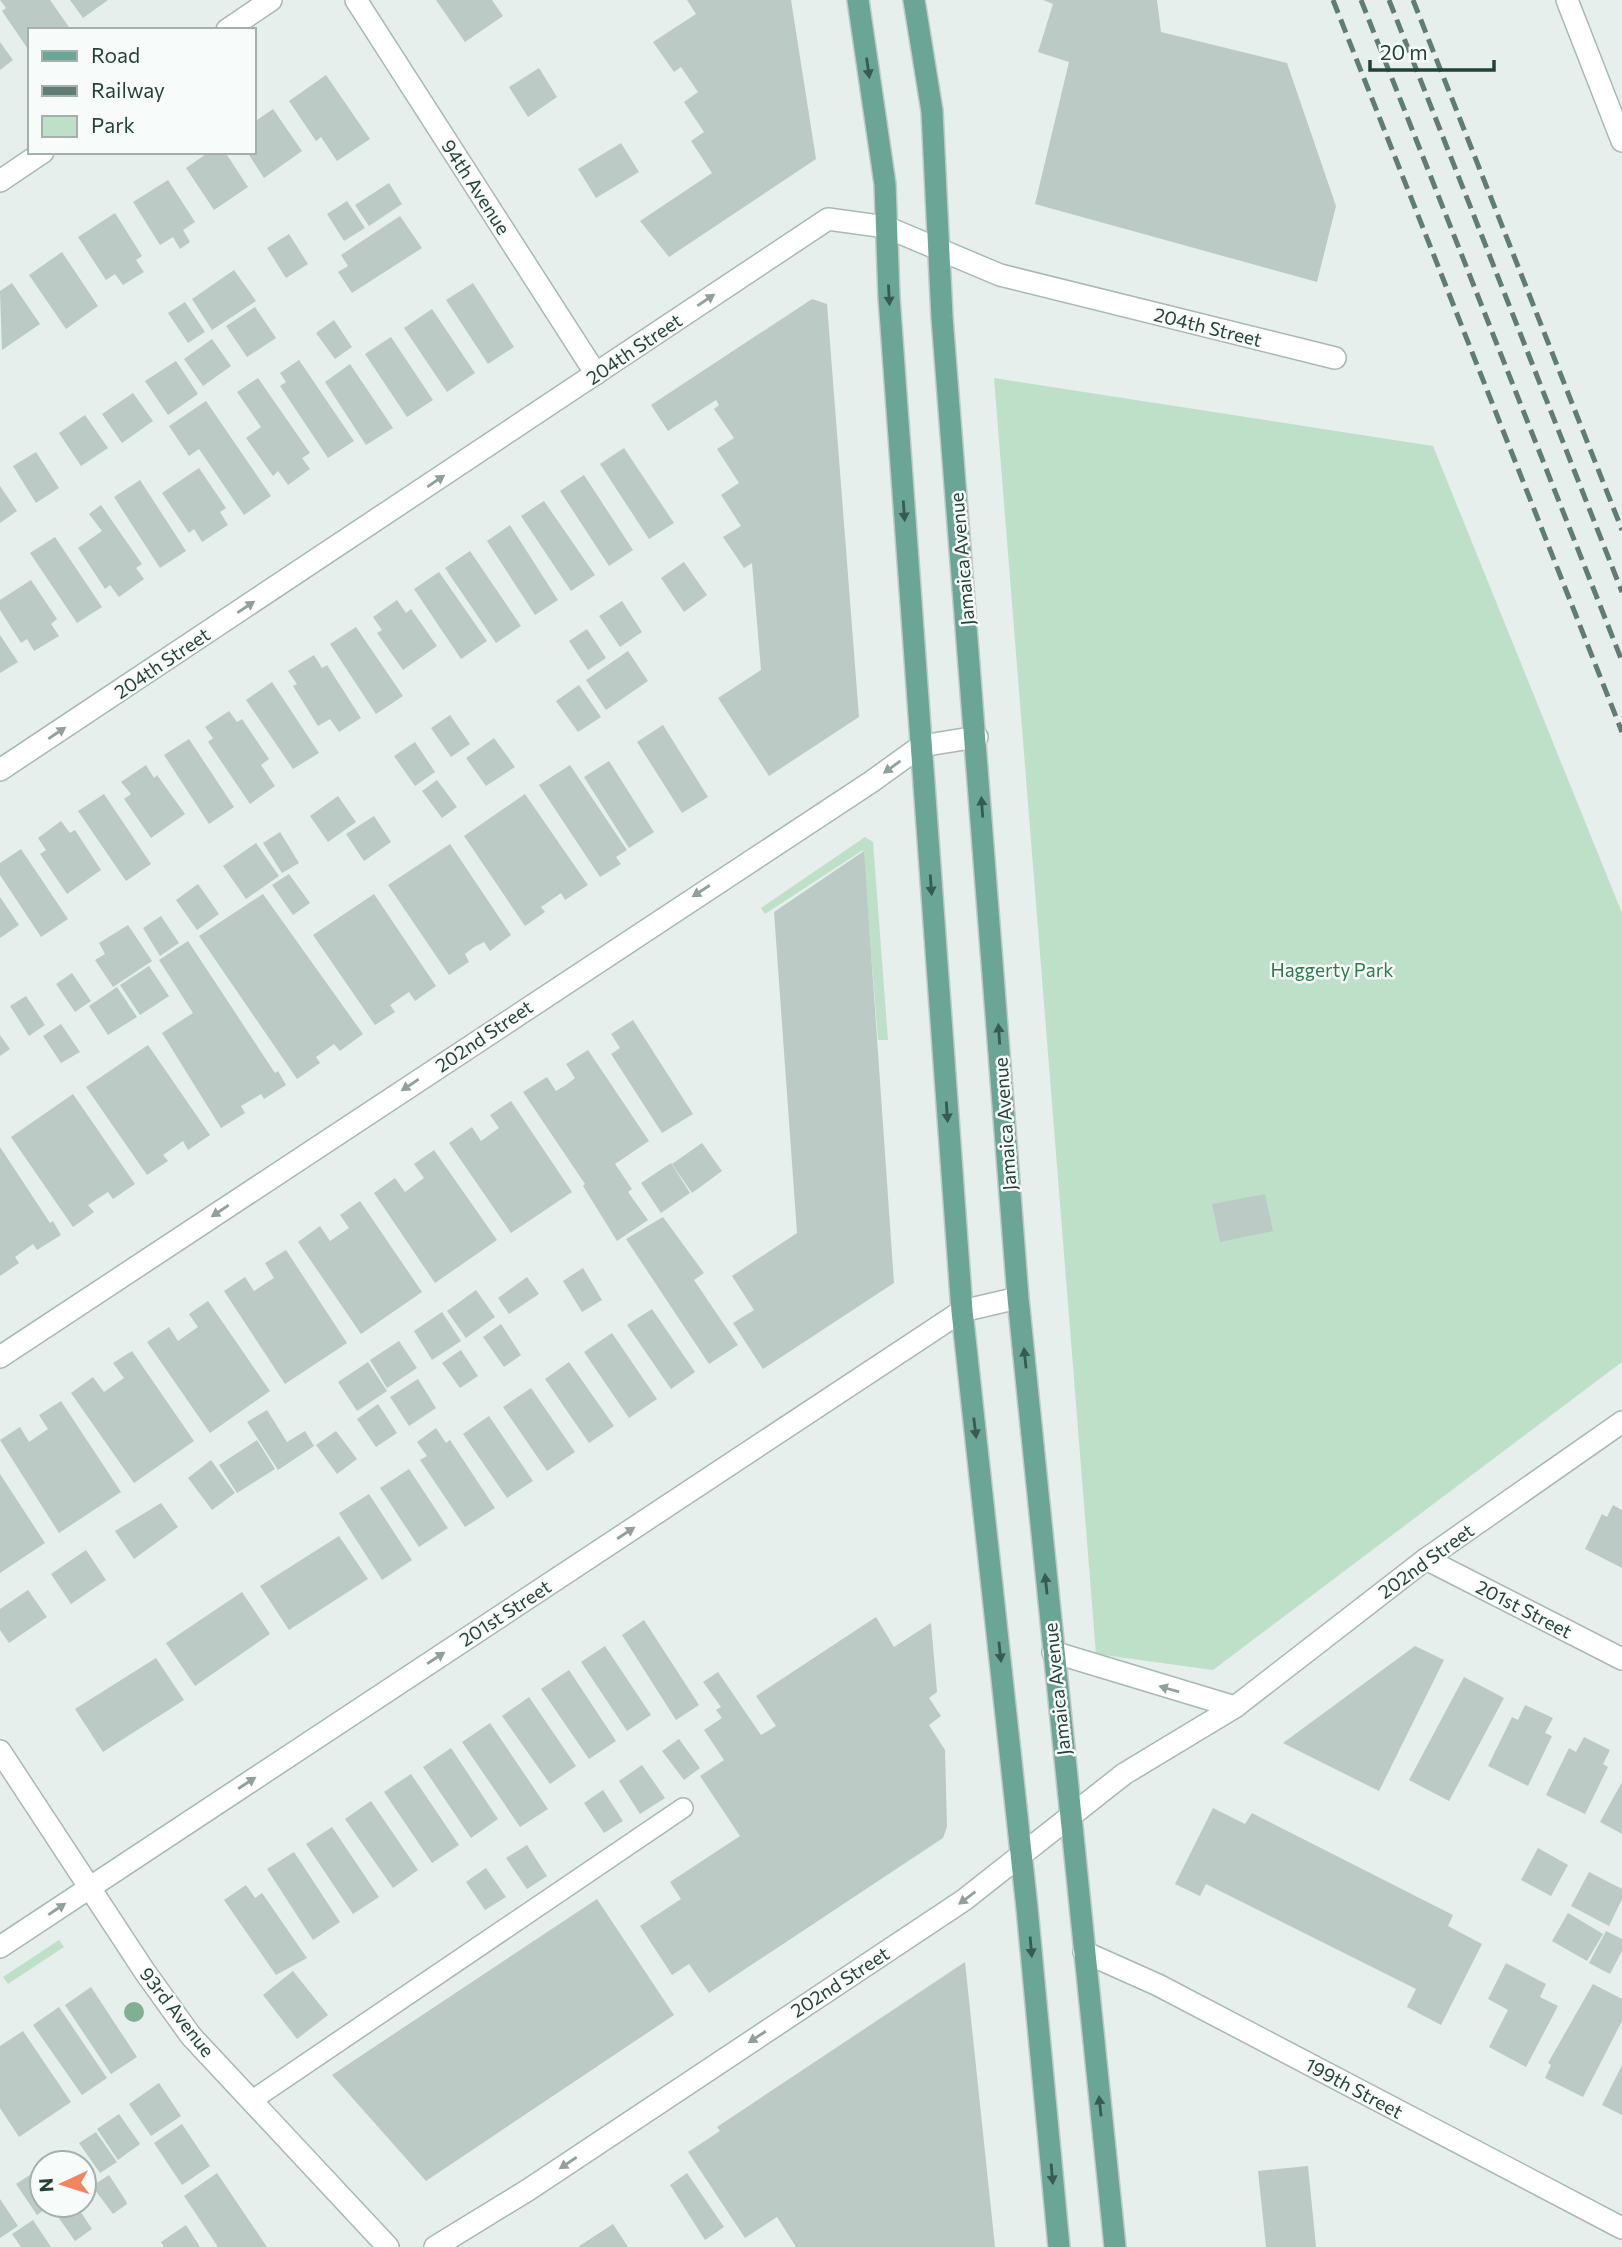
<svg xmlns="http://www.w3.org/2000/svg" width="1622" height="2247" viewBox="0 0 1622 2247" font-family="Commissioner,sans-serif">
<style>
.green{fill:#bfe0c8}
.building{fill:#bbcac4}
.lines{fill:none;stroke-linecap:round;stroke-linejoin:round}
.lane-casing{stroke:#a8b8b2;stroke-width:22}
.street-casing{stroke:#a8b8b2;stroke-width:24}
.primary-casing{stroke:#c2cac8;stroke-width:24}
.lane{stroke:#fff;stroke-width:19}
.street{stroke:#fff;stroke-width:21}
.primary{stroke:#6aa596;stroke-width:21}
.rail{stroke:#5f7d75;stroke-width:5;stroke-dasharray:14 7;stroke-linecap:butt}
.tree{fill:#80af93}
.oneway{fill:#365b51}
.oneway2{fill:#92a09c}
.labels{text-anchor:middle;stroke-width:5;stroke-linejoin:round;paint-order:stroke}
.street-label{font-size:19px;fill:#24423a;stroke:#f7fbf9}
.park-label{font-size:19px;fill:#2d7a4b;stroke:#f7fbf9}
</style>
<rect width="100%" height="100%" fill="#e6efeb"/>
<g class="green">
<path d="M994,378l439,68 189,467v449l-409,308 -117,-16z"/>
<path d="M865,837l8,5 15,198h-10l-15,-190 -98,64 -4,-6z"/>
<path d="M59,1940l5,7 -56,37 -5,-7z"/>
</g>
<g class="building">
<path d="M0,0h50l19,27 -5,3h-34v22l-28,-41 4,-3z"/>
<path d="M70,0h38l-25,18z"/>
<path d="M436,0h56l11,16 -38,26z"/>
<path d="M687,0h104l25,159 -147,98 -29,-36 72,-48 -21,-32 13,-9 -20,-30 14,-10 -17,-25 -7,5 -21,-30 43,-28z"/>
<path d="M1043,0h114l4,32 126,31 49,143 -19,76 -282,-78 34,-142 -31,-10 15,-48z"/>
<path d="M0,42l13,18 -13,10z"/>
<path d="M539,68l18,29 -29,20 -19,-30z"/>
<path d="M326,75l44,64 -33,22 -16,-24 -5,4 -27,-40z"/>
<path d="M273,109l29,42 -38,27 -17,-26h7v-30z"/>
<path d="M621,143l18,29 -43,26 -18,-29z"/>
<path d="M209,152h16l23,35 -34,23 -28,-42z"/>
<path d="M168,180l27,42 -12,8 7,12 -10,7 -7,-12 -13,8 -27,-43z"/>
<path d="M389,183l13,21 -33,22 -14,-21z"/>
<path d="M347,201l18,27 -21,13 -17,-27z"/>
<path d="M115,213l27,43 -6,4 8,12 -21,13 -8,-11 -9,6 -28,-43z"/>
<path d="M400,216l22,32 -70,45 -14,-21 10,-6 -7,-11z"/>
<path d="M289,234l19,30 -22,14 -19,-30z"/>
<path d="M62,252l36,54 -32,23 -37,-54z"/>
<path d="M234,270l22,31 -44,29 -20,-31z"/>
<path d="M12,283l28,41 -38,26 -2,-59z"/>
<path d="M473,283l41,64 -26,17 -42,-64z"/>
<path d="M812,299l15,5 32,413 -90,59 -51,-78 43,-28 -9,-107 -8,5 -21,-31 18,-11 -20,-31 18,-12 -22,-34 17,-11 -20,-29 5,-4 -3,-5 -48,31 -17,-26z"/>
<path d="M185,302l20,30 -17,11 -20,-30z"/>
<path d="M255,307l21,31 -29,19 -21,-31z"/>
<path d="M432,309l43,64 -28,19 -43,-64z"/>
<path d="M334,320l18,27 -17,12 -19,-26z"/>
<path d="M391,337l42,63 -26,17 -42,-63z"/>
<path d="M212,339l19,27 -28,20 -19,-27z"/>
<path d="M299,360l55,81 -26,17 -48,-72 6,-4 -6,-9z"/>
<path d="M176,361l22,33 -30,21 -23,-34z"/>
<path d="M350,364l43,64 -27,17 -41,-63z"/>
<path d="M258,378l52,75 -8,5 8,11 -22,16 -10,-14 -5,5 -27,-38 15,-11 -24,-35z"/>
<path d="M133,393l20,28 -31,22 -20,-29z"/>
<path d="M206,401l65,95 -27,19 -45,-66 -10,7 -20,-30z"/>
<path d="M85,415l23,33 -27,18 -22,-33z"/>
<path d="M624,448l50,75 -25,16 -49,-75z"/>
<path d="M36,452l23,36 -23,15 -23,-37z"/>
<path d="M199,468l27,40 -6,4 8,13 -26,17 -8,-13 -5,4 -27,-40z"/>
<path d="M584,475l49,75 -24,16 -49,-75z"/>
<path d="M140,480l46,71 -26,17 -46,-71z"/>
<path d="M0,486l17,25 -17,12z"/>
<path d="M544,501l51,74 -24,16 -50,-75z"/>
<path d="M101,505l41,59 -6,4 8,11 -25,18 -9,-12 -5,4 -27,-41 24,-17 -13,-17z"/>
<path d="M510,525l48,75 -23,15 -48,-74z"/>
<path d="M55,537l47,70 -25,16 -47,-70z"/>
<path d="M470,551l51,75 -25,17 -51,-75z"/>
<path d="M684,562l23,33 -23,17 -23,-34z"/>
<path d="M439,572l48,69 -26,18 -47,-70z"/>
<path d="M31,580l26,39 -6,5 8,12 -25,15 -7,-12 -6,4 -21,-33v-10z"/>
<path d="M397,600l9,13 5,-4 26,37 -34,24 -26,-37 5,-3 -9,-13z"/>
<path d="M622,601l20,31 -22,15 -21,-31z"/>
<path d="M356,627l47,69 -27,18 -46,-70z"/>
<path d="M587,629l19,29 -18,12 -19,-29z"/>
<path d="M0,635l18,27 -18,11z"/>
<path d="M628,651l20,30 -42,29 -20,-30z"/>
<path d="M314,655l8,13 5,-3 34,53 -22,14 -9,-13 -12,7 -25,-40 4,-2 -9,-13z"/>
<path d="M272,682l47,71 -26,16 -47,-69z"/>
<path d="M579,685l22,32 -23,15 -22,-31z"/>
<path d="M229,711l8,11 5,-3 27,40 -8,6 14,21 -25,18 -42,-62 5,-4 -8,-11z"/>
<path d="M450,715l20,29 -19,13 -20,-29z"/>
<path d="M663,725l45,72 -26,16 -45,-71z"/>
<path d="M494,738l21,29 -29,19 -20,-28z"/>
<path d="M189,739l45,68 -25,17 -45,-69z"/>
<path d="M415,742l20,30 -20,14 -21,-30z"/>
<path d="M609,761l45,71 -25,16 -45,-71z"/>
<path d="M146,765l8,13 3,-3 28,39 -34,24 -27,-39 7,-5 -10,-12z"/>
<path d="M570,765l57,85 -11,7 5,7 -21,13 -61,-92z"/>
<path d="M437,780l20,27 -15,11 -20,-27z"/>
<path d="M104,794l47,70 -25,17 -48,-70z"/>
<path d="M525,794l63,91 -23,15 -4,-7 -20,14 4,5 -20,14 -61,-90z"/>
<path d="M338,796l18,26 -28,20 -18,-26z"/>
<path d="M374,816l17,26 -27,19 -18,-27z"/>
<path d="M61,821l9,12 5,-3 26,40 -34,24 -27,-40 6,-4 -8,-12z"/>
<path d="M280,832l19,31 -17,10 -19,-30z"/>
<path d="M256,843l23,33 -33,23 -23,-33z"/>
<path d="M450,844l61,91 -21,16 -6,-9 -10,5 -9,7 4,8 -20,13 -61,-90z"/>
<path d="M21,849l47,70 -27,18 -41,-62v-12z"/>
<path d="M864,851l30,432 -131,86 -30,-46 21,-13 -22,-34 65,-43 -23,-321z"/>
<path d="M289,874l21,29 -17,12 -21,-30z"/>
<path d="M198,884l21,30 -22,16 -21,-30z"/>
<path d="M263,894l100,140 -23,17 -6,-7 -18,13 4,6 -23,16 -98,-143z"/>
<path d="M374,894l62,92 -21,15 -6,-9 -19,13 5,7 -20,13 -62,-90z"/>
<path d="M0,897l19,28 -19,13z"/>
<path d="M161,916l18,27 -19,13 -17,-28z"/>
<path d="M128,925l24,36 -39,26 -18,-27 10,-6 -6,-11z"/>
<path d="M188,941l87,132 3,-2 8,14 -22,14 -3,-5 -20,12 4,7 -24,15 -59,-95 31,-20 -34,-53z"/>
<path d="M149,966l20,30 -29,19 -20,-30z"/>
<path d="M72,973l19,28 -16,11 -19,-28z"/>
<path d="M117,987l20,30 -29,18 -19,-29z"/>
<path d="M26,996l19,29 -16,11 -19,-30z"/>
<path d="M633,1020l60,94 -31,19 -51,-79 9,-6 -9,-14z"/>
<path d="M61,1024l19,28 -19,11 -18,-27z"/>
<path d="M0,1035l10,14 -10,7z"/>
<path d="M148,1045l62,90 -22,15 -5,-9 -20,14 5,6 -21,14 -61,-88z"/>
<path d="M588,1050l61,91 -34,23 17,25 -4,3 20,28 -31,21 -34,-55 2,-2 -62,-92 24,-15 9,14 10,-6 9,-7 -9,-14z"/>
<path d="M73,1094l62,90 -22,15 -5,-7 -20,13 6,7 -21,15 -62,-90z"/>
<path d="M511,1101l61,91 -61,41 -62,-90 23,-16 9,14 18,-13 -9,-13z"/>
<path d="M702,1143l20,28 -30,22 -20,-29z"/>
<path d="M0,1147l50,76 3,-2 8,14 -24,15 -4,-6 -18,13 4,6 -19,13z"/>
<path d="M434,1150l63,90 -62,43 -61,-90 21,-15 10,14 19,-14 -10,-14z"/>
<path d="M671,1163l19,30 -29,20 -20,-30z"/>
<path d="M1265,1194l8,37 -53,11 -8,-38z"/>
<path d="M360,1201l62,91 -61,42 -63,-92 22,-16 10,15 19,-13 -9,-13z"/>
<path d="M663,1217l41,56 -10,7 44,65 -29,19 -83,-125z"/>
<path d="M286,1250l61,93 -62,41 -61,-93 21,-14 9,14 9,-6 11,-7 -9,-15z"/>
<path d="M583,1268l19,32 -20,12 -19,-31z"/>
<path d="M527,1277l12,17 -30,20 -11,-16z"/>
<path d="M476,1290l19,27 -29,21 -19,-27z"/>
<path d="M208,1301l62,90 -60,42 -63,-91 22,-15 9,14 20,-14 -9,-13z"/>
<path d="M652,1309l43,63 -24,17 -44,-64z"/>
<path d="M442,1312l19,29 -29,19 -18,-29z"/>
<path d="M501,1324l20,31 -17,12 -21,-30z"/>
<path d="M612,1333l45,66 -28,19 -45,-66z"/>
<path d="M399,1341l18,27 -30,20 -17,-28z"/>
<path d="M461,1350l17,26 -18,12 -18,-25z"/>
<path d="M132,1351l62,90 -60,42 -63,-90 22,-16 11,15 20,-14 -11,-15z"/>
<path d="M368,1362l19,29 -30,20 -19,-29z"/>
<path d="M569,1362l45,64 -25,17 -44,-64z"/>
<path d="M418,1379l18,29 -27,18 -19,-29z"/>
<path d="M531,1388l44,64 -28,19 -44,-64z"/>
<path d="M61,1401l60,91 -62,41 -59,-93 20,-13 9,15 19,-13 -9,-14z"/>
<path d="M378,1404l19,29 -21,14 -19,-28z"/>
<path d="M267,1410l20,32 18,-11 9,15 -36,24 -31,-48z"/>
<path d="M489,1416l44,65 -26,17 -44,-64z"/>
<path d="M436,1428l10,15 4,-3 45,68 -30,19 -45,-67 7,-4 -10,-14z"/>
<path d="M336,1431l21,28 -20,15 -21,-29z"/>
<path d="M257,1440l18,29 -38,24 -18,-28z"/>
<path d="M211,1460l24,33 -23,17 -24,-32z"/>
<path d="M409,1469l39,59 -29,19 -39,-59z"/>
<path d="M0,1474l45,69 -45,30z"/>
<path d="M369,1494l43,66 -30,20 -43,-67z"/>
<path d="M161,1503l17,24 -44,32 -19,-28z"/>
<path d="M1613,1505l9,5v58l-37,-19 17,-35 5,3z"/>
<path d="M339,1536l29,43 -79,51 -29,-44z"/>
<path d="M86,1550l20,30 -35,24 -20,-30z"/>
<path d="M28,1590l19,27 -38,26 -9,-13v-21z"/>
<path d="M242,1592l28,42 -75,52 -29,-43z"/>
<path d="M876,1617l18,30 37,-24 6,69 -8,6 12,18 -12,9 16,25 2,77 -4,11 -234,155 -20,-29 -17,11 -32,-49 41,-27 -11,-17 70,-46 -40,-60 24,-16 -20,-30 18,-12 -6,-8 5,-3 -18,-25 15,-10 43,63 15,-9 -20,-30z"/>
<path d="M644,1620l55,85 -23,15 -54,-85z"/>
<path d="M605,1646l46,69 -24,16 -46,-69z"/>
<path d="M1415,1646l29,14 -65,131 -96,-48z"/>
<path d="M156,1658l28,42 -81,52 -28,-43z"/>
<path d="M569,1670l47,71 -27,18 -48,-70z"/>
<path d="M1464,1677l40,21 -55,103 -40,-21z"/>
<path d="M529,1697l47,69 -26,18 -48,-68z"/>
<path d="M1525,1705l28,13 -8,15 7,3 -24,50 -40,-20 24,-49 6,3z"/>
<path d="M490,1723l58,86 -28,18 -58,-85z"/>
<path d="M1584,1737l26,13 -7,14 5,3 -23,47 -39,-19 23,-47 7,4z"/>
<path d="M679,1739l21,29 -16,12 -22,-29z"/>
<path d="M451,1748l47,71 -27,19 -48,-71z"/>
<path d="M642,1765l23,33 -25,16 -21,-33z"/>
<path d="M411,1774l48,71 -27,18 -48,-71z"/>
<path d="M1622,1782v52l-22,-12z"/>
<path d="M603,1790l20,31 -19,12 -20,-30z"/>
<path d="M371,1801l47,69 -25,18 -48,-69z"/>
<path d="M1213,1808l32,16 7,-11 201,102 -5,11 34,18 -41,81 -34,-18 9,-18 -210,-105 -6,12 -25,-12z"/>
<path d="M332,1827l47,70 -26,17 -47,-70z"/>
<path d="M527,1845l20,31 -20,13 -21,-31z"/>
<path d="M1538,1848l30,17 -17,31 -30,-16z"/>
<path d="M294,1852l46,70 -27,18 -46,-71z"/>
<path d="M486,1868l20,29 -21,13 -19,-28z"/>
<path d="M1589,1872l33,17v10l-13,27 -38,-20z"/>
<path d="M246,1885l9,13 7,-5 45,65 -31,17 -52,-75z"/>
<path d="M597,1899l77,116 -248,166 -94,-106z"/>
<path d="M1568,1913l35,21 -16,27 -35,-20z"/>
<path d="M1606,1931l16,8v12l-12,23 -21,-11z"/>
<path d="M965,1962l30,285h-199l-19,-30 -32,21 -57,-86 32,-21 -3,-4z"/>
<path d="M1506,1963l40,21 -6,13 18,9 -32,61 -37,-20 19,-37 -20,-11z"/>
<path d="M293,1971l35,44 -31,24 -34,-44z"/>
<path d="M1593,1984l29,15v22l-39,76 -38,-19 6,-13 -3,-2z"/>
<path d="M91,1987l46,70 -26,17 -46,-69z"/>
<path d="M59,2007l48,71 -25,17 -49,-70z"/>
<path d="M23,2031l48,71 -52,35 -19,-29v-62z"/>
<path d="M1622,2065v50l-20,-10z"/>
<path d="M159,2083l22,33 -30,20 -22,-32z"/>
<path d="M119,2114l21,30 -22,16 -21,-31z"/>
<path d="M182,2124l28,42 -28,19 -28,-42z"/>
<path d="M96,2132l21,30 -17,11 -21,-30z"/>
<path d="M1308,2166l8,81h-50l-8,-76z"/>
<path d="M42,2167v38h9l-14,10 -21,-31z"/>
<path d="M217,2173l50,74h-49l-34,-51z"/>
<path d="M687,2173l37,54 -19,13 -35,-55z"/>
<path d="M109,2175l17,26 1,3 -14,10 -21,-28z"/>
<path d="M0,2199l18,27 -18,12z"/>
<path d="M63,2205h13l16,24 -17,12 -21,-30z"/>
<path d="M33,2220l18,27h-30l-9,-13z"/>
<path d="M613,2224l15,23h-50z"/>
<path d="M186,2225l14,22h-36l-3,-5z"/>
</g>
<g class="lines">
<defs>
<path id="lane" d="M251,2101l432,-293"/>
<g id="street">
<path d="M356,0l240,374"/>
<path d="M1567,0l55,141"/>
<path d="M227,30l44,-30"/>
<path d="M0,181l43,-29"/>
<path d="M0,770l828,-551 58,8 114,48 335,83"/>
<path d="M0,1357l871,-575 50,-36 56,-9"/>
<path d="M1426,1559l196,100"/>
<path d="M1053,1652l182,55"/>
<path d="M0,1751l145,221 46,64 197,211"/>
<path d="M0,1947l962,-636 56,-13"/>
<path d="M1084,1952l74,33 464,243"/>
<path d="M435,2247l93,-57 436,-290 160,-126 111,-67 191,-148 196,-137"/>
</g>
<g id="primary">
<path d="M858,0l27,184 4,113 73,1014 65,597 32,339"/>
<path d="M914,0l18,111 10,206 76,981 97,949"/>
</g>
</defs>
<use href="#lane" class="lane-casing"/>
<use href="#street" class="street-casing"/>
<use href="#primary" class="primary-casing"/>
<use href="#lane" class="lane"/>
<use href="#street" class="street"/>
<use href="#primary" class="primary"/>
<g class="rail">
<path d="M1333,0l289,732"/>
<path d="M1361,0l261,661"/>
<path d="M1389,0l233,592"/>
<path d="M1413,0l209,530"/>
</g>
</g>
<circle class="tree" cx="134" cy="2012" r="10"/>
<defs><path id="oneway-solid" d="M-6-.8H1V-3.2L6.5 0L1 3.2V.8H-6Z" transform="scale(1.75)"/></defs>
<g class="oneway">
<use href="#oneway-solid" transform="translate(868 68) rotate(82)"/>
<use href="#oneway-solid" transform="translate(889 295) rotate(87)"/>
<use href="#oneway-solid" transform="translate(904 511) rotate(86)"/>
<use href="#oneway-solid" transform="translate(982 807) rotate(-94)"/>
<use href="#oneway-solid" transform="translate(931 885) rotate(86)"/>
<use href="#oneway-solid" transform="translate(999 1034) rotate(-94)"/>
<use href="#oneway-solid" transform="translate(947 1112) rotate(86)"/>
<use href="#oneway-solid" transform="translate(1025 1358) rotate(-96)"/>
<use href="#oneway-solid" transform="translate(975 1428) rotate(83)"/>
<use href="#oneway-solid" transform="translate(1046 1584) rotate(-96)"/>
<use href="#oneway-solid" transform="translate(1000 1652) rotate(84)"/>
<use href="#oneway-solid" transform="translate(1031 1947) rotate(85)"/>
<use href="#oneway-solid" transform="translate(1100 2106) rotate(-96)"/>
<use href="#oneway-solid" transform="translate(1052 2174) rotate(85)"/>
</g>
<g class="oneway2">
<use href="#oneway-solid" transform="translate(706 300) rotate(-34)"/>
<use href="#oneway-solid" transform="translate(436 481) rotate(-34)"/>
<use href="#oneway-solid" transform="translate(246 607) rotate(-34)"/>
<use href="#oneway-solid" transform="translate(57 733) rotate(-34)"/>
<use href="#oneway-solid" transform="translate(892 767) rotate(144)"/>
<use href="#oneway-solid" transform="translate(701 891) rotate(147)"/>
<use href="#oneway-solid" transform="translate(410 1085) rotate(146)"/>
<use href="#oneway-solid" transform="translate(220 1211) rotate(146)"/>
<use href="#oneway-solid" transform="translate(626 1533) rotate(-33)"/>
<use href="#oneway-solid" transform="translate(436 1658) rotate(-33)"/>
<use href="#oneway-solid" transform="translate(1169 1689) rotate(-164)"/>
<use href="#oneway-solid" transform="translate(247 1783) rotate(-33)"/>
<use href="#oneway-solid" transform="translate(967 1898) rotate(143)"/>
<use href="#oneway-solid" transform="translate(57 1909) rotate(-34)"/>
<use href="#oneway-solid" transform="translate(757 2037) rotate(147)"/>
<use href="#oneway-solid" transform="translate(568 2163) rotate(146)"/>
</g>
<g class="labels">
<g class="street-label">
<text transform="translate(476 187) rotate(57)" y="7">94th Avenue</text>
<text transform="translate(1208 327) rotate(14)" y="7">204th Street</text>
<text transform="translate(634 349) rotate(-34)" y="7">204th Street</text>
<text transform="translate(962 559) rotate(-95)" y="7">Jamaica Avenue</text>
<text transform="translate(162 663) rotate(-34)" y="7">204th Street</text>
<text transform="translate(484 1036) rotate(-34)" y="7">202nd Street</text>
<text transform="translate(1005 1124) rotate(-94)" y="7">Jamaica Avenue</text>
<text transform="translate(1426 1561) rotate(-36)" y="7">202nd Street</text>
<text transform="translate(1524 1609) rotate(27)" y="7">201st Street</text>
<text transform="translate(505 1613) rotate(-33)" y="7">201st Street</text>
<text transform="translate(1057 1689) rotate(-96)" y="7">Jamaica Avenue</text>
<text transform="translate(840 1982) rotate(-33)" y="7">202nd Street</text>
<text transform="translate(177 2012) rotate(52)" y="7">93rd Avenue</text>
<text transform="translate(1354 2088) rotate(28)" y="7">199th Street</text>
</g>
<g class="park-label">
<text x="1332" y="977">Haggerty Park</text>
</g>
</g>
<rect x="28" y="28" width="228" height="126" fill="#f7fbf9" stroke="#a3b1ad" stroke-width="2"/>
<rect x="42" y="51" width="35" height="10" fill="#6aa596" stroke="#a3b1ad" stroke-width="2"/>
<text x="91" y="63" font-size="21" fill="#24423a">Road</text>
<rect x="42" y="86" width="35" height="10" fill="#5f7d75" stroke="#a3b1ad" stroke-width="2"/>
<text x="91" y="98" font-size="21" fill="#24423a">Railway</text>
<rect x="42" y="116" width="35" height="21" fill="#bfe0c8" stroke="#a3b1ad" stroke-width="2"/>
<text x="91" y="133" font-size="21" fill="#24423a">Park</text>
<g transform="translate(63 2184) rotate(266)"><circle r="33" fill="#f7fbf9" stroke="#a3b1ad" stroke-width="2"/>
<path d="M0-5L12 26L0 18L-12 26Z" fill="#f4845f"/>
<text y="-10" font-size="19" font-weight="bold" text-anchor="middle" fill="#24423a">N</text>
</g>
<path d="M1370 60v10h124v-10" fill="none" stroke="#24423a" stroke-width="3.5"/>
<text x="1380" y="60" font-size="21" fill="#24423a" stroke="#f7fbf9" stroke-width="5" paint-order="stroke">20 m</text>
</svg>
